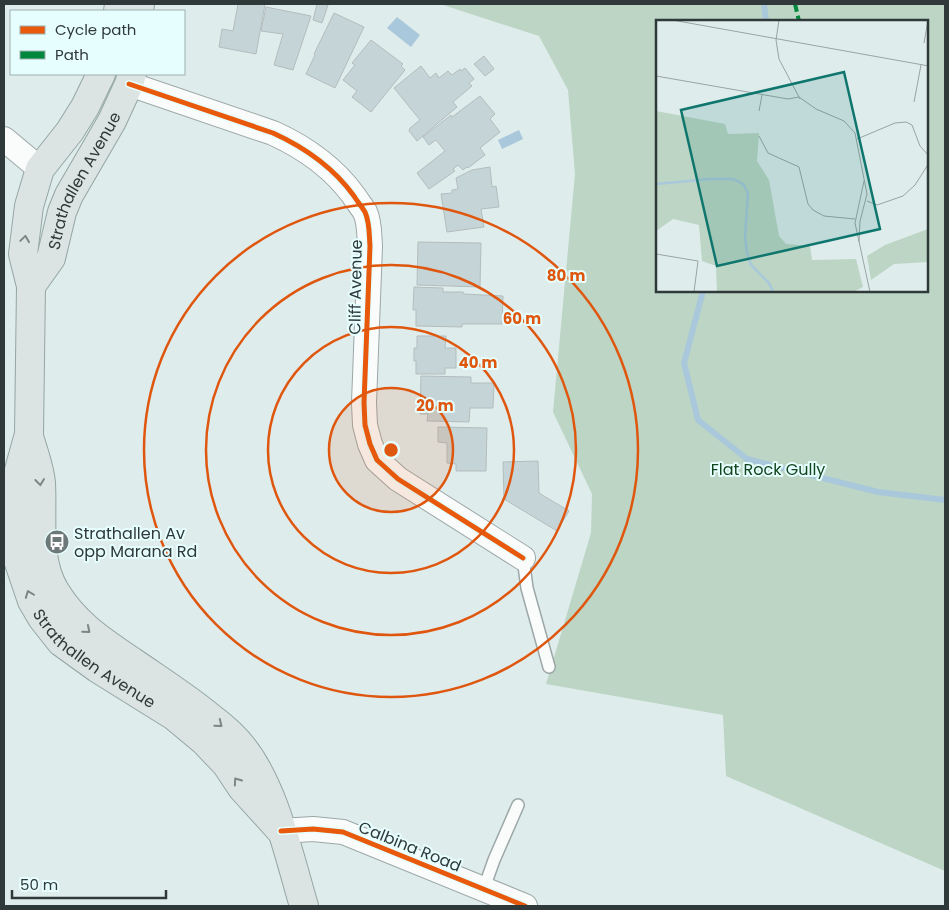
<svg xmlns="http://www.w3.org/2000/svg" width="949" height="910" viewBox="0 0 949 910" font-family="Poppins,sans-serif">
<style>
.forest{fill:#bcd5c4;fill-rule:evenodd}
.water{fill:#aac8db}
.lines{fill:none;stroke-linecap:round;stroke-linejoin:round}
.stream{stroke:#aac8db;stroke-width:6}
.building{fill:#c5d4d7;stroke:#b4bdbe}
.service-casing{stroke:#9da7a7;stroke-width:14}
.minor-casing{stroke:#9da7a7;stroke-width:26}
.primary-casing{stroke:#93a6a2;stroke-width:30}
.service{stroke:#fafcfc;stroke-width:11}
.minor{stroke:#fafcfc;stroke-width:24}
.primary{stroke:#dbe4e2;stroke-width:28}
.quiet{stroke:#00873e;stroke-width:4;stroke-dasharray:8 4;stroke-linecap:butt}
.cycleway-casing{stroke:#e6fffe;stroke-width:8}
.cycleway{stroke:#e8590c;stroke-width:5}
.oneway{stroke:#7d8685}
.ring{fill:none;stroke:#df570e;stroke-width:2.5}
.labels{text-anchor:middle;stroke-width:4;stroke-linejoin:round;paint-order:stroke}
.street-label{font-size:16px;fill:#303939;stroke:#e6fffe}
.park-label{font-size:16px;fill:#11451e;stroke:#e6fffe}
.poi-label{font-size:16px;fill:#303939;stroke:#e6fffe;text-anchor:start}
.inset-river{fill:none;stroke:#aac8db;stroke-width:2.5}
.inset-road{fill:none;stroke:#99a4a4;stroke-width:1}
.view{fill:#0f766e;fill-opacity:0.15;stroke:#0f766e;stroke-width:2.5}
.inset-edge{fill:none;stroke:#303939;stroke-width:2.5}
.centre{fill:#df570e;stroke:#e6fffe;stroke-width:2.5}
.ring-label{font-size:15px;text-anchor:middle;font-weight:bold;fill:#df570e;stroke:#e6fffe;stroke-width:4;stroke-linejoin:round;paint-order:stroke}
</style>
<rect width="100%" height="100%" fill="#dfecec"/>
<path class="forest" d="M440,4h505v867l-219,-95 -3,-61 -177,-31 45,-151 1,-39 -39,-82 22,-238 -7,-84 -29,-54zM658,21h270v270h-270z"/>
<g class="water">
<path d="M397,17l23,18 -9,12 -24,-19z"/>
<path d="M519,130l4,9 -21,10 -4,-9z"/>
</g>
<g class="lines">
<g class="stream">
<path d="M764,4l2,17"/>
<path d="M703,291l-19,72 14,57 49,39 131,33 67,8"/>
</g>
</g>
<g class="building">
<path d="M238,4h27l-9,50 -37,-7 3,-18 11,2z"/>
<path d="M317,4l11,1 -6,18 -9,-3z"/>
<path d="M266,7l45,9 -18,54 -19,-5 9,-31 -22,-3z"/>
<path d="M334,13l30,14 -29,61 -29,-14 9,-19 -1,-1z"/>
<path d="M371,40l32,24 -2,2 4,4 -34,42 -19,-15 5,-6 -14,-11 12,-15 -3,-2z"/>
<path d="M484,56l10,13 -9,7 -11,-12z"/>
<path d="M421,66l9,12 6,-5 3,5 9,-7 4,4 8,-6 1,2 4,-3 9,11 -5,4 3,3 -19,16 4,5 -40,34 -8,-10 1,-3 10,-8 -26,-32z"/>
<path d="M480,96l15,18 -5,5 10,13 -20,16 5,7 -17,13 -1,-1 -4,3 -5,-5 -5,4 2,2 -26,18 -12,-16 28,-22 -9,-11 -7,5 -6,-8 28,-22 1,2z"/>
<path d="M490,167l2,20 4,-1 3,21 -18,2 3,18 -37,5 -6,-38 11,-1v-3l6,-1 -2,-11 16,-8z"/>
<path d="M418,242l63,1 -1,44 -63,-2z"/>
<path d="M414,287l29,1v4h20l1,2 39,2 -1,28h-40v3l-46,-1v-16h-3z"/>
<path d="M417,336h29l-1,12h11v20h-11v6h-29v-13h-2v-13h3z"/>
<path d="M421,376l50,1v6h23l-1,25h-23l-1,14 -42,-1 1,-7h-8z"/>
<path d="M438,427l49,1 -1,43h-30v-7l-9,-1v-20l-9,-1z"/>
<path d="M538,461l1,32 30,18 -12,20 -53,-32 -1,-37z"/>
</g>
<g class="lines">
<defs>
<g id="service">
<path d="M523,558l4,30 22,79"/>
<path d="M484,888l10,-28 24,-55"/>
</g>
<g id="minor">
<path d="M129,84l144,49c33,15 60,34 81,63 3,5 8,11 11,16 5,11 4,23 5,34l-6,157 1,22 5,19 7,16 21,19 125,79"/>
<path d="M4,139l36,30"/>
<path d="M281,831l32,-2 30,3 182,74"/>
</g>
<g id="primary">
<path d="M118,11l1,-7"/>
<path d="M139,11l1,-7"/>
<path id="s1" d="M101,74l-16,33 -15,24 -30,38 -11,37 -6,48 8,32 -2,148 -13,47 -1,42 3,37 14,41 10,17 19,24 36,26 77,48 30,25 22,23 16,24 39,43"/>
<path id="s2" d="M31,286l20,-28 11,-46 7,-17 43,-74 17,-37 3,-10"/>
<path d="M29,436c4,15 11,32 12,47 2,36 -5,76 14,108 20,33 47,50 78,71 26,18 53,35 77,55 12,9 24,19 33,31 32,41 46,108 61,158"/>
</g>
</defs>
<use href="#service" class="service-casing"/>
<use href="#minor" class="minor-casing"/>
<use href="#primary" class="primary-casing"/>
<use href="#service" class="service"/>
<use href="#minor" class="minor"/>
<use href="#primary" class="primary"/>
<path class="quiet" d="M795,4l4,17"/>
<defs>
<g id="cycleway">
<path d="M129,84l144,49c33,15 60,34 81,63 3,5 8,11 11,16 5,11 4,23 5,34l-6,157 1,22 5,19 7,16 21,19 125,79"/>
<path d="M281,831l32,-2 30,3 182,74"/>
</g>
</defs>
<use href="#cycleway" class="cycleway-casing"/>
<use href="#cycleway" class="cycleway"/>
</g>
<defs><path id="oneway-chevron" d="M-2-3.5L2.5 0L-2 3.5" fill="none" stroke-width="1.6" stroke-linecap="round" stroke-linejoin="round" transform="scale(1.25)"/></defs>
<g class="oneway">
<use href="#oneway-chevron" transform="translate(25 239) rotate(-82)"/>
<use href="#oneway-chevron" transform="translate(40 482) rotate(83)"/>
<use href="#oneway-chevron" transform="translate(29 594) rotate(-111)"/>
<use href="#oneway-chevron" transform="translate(87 630) rotate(40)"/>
<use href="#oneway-chevron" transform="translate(219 724) rotate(39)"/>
<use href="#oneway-chevron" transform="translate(237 781) rotate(-125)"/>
</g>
<circle cx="391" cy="450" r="62" fill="#df570e" fill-opacity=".12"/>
<g class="ring">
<circle cx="391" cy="450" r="62"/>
<circle cx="391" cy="450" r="123"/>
<circle cx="391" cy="450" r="185"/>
<circle cx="391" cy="450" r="247"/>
</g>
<defs>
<symbol id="bus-disc" viewBox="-11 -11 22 22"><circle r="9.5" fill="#6d7878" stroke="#e6fffe"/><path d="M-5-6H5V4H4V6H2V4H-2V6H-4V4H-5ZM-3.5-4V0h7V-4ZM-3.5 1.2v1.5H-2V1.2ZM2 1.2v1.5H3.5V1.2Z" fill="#fff"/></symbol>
</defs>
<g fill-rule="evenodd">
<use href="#bus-disc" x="43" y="528" width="28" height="28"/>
</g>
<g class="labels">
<g class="street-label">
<text dy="6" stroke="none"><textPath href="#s2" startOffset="119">Strathallen Avenue</textPath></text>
<text transform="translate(355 287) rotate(-89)" y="6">Cliff Avenue</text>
<text dy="6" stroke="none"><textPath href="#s1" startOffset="639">Strathallen Avenue</textPath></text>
<text transform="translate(410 846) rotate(22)" y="6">Calbina Road</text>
</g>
<g class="park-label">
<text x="768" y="475">Flat Rock Gully</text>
</g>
<g class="poi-label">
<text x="74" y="539">Strathallen Av<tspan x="74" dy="18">opp Marana Rd</tspan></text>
</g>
</g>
<g transform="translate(656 20)">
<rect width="272" height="272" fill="#dfecec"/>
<path d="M0,91l69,13 3,10 31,-1 -2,28 12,19 10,56 7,8 24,2 2,14 44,-1 7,28 -10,5h-136l-1,-26 -14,-5 -3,-36 -26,-6 -17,12zM272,209v33l-34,2 -23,16 -4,-24 18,-11z" fill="#bcd5c4"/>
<path class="inset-river" d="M0,164l54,-5h23l10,5 5,9 -3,44 2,16 4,12 18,18 4,9"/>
<path class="inset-road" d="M16,0l257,46M123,0l-3,20 3,19 21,40M268,23l4,-23M0,56l132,23 11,-2M143,77l17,12 28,12 11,12 12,61 -7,27 -1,21M258,82l7,-37M103,91l3,-16M103,116l9,17 31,14 9,37 5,6 11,6 31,3M201,119l38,-16 11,-1 6,3 8,21 9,10M208,161l-9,42 15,69M211,181l10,4 26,-9 12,-11 14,-22M0,234l42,7 -4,31"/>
<path class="view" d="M188,52l36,157 -163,37 -36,-156z"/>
<rect width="272" height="272" class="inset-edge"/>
</g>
<circle cx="391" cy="450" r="8" class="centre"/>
<g class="ring-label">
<text x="566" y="281">80 m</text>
<text x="522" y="324">60 m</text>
<text x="478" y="368">40 m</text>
<text x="435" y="411">20 m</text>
</g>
<rect width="949" height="910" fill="none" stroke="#303939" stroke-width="10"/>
<rect x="10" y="10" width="175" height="65" fill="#e6fffe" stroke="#9db0af"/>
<rect x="20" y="26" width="25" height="8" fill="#e8590c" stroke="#9db0af"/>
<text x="55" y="35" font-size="15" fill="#303939">Cycle path</text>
<rect x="20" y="51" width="25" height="8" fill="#00873e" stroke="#9db0af"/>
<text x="55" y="60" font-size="15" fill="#303939">Path</text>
<path d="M12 890v8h154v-8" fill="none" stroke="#303939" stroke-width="2.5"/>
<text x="20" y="890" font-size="15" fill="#303939" stroke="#e6fffe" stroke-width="4" paint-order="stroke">50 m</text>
</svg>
